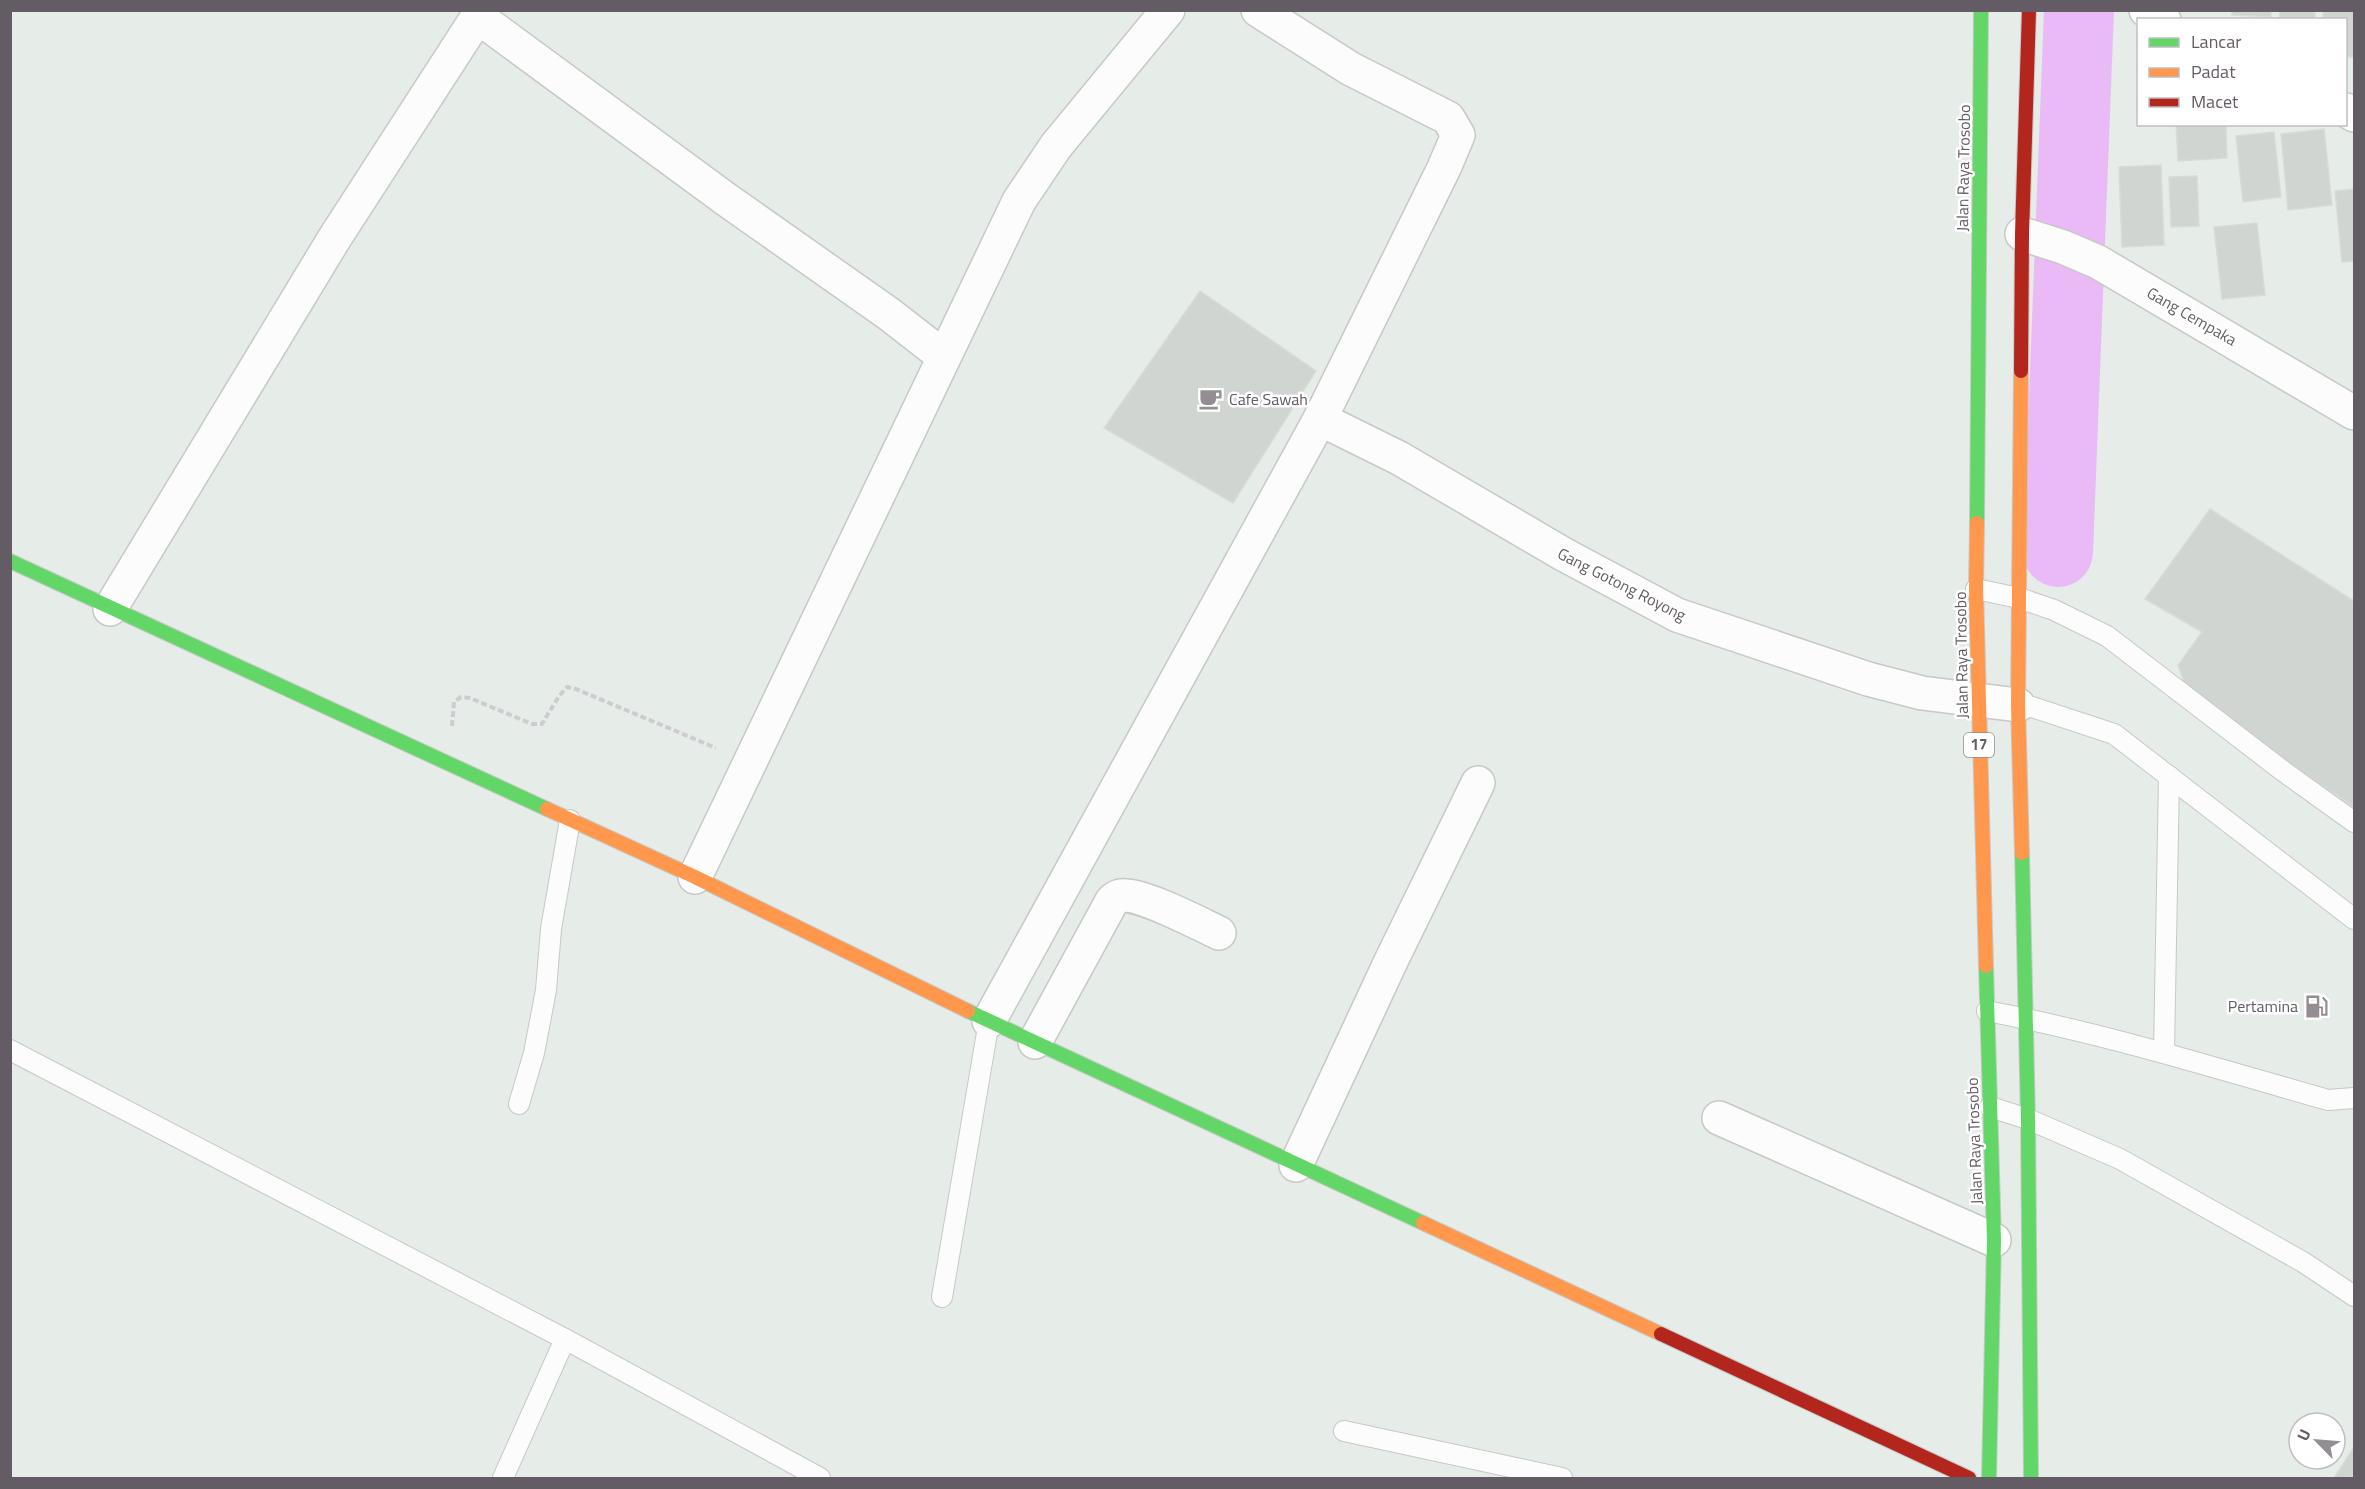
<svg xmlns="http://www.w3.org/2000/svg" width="2365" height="1489" viewBox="0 0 2365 1489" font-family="'Titillium Web',sans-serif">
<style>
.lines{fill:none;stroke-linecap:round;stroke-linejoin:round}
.river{stroke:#eabaf6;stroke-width:70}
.building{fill:#d1d5d1;stroke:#d6dcd6;stroke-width:1.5}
.lane-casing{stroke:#c7c8c7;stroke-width:22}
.street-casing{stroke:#c7c8c7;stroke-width:36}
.fast-casing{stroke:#c8c9c8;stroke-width:16}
.slow-casing{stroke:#c8c9c8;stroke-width:16}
.jam-casing{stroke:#c8c9c8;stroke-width:16}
.path{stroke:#cdcdd1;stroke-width:4;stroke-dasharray:6 3;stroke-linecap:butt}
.lane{stroke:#fbfcfb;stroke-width:20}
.street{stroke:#fbfcfb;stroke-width:33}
.fast{stroke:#63d668;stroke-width:14}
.slow{stroke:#ff974d;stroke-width:14}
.jam{stroke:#b3261e;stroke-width:14}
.labels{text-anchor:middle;stroke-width:5;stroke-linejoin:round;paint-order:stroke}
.shield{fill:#fff;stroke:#928d92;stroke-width:1.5}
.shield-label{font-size:15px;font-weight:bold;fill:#645c64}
.street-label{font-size:16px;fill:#645c64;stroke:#fff}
.poi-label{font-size:16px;fill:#645c64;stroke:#fff;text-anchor:start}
</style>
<rect width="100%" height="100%" fill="#e6ece7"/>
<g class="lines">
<path class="river" d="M2058,552l21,-542"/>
</g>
<g class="building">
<path d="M2232,10h39v7l-39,-2z"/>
<path d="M2280,10h35v10h-36z"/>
<path d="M2323,10h31v47h-8v-37h-23z"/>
<path d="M2176,124h50l1,34 -49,3z"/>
<path d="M2324,129l8,76 -44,5 -7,-76z"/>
<path d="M2274,132l7,65 -38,5 -7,-66z"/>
<path d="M2161,165l3,80 -42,2 -3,-80z"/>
<path d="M2197,176l2,50 -28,1 -2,-50z"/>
<path d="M2354,189v72l-12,1 -7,-71z"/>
<path d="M2257,223l8,72 -43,4 -8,-72z"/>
<path d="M1200,291l116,80 -83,132 -129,-75z"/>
<path d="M2210,509l144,92v206l-166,-114 -10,-28 24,-33 -57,-33z"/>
<path d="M2354,1447v31h-20z"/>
</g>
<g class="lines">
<defs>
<g id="lane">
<path d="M1976,589l43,9 35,12 53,26 176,135 71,51"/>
<path d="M2018,705l14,2 82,27 240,185"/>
<path d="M1987,1011c116,22 228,57 341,89l26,-2"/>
<path d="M10,1050l555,289 -62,139"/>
<path d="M2164,1053l5,-277"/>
<path d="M519,1104l15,-51 12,-63 5,-61 19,-109"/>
<path d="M1990,1107l38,12 92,40 183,103 51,34"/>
<path d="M942,1297l47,-276"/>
<path d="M565,1339l255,139"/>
<path d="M1344,1431l218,47"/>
</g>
<g id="street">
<path d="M2146,10l18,10"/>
<path d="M478,17l249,183 162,114 54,42"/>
<path d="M2346,110l8,5"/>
<path d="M2022,234l41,13 35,15 256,151"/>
<path d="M1320,419l79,39 164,96 114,61 191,64 54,14 96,12"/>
<path d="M110,609l224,-370 148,-229"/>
<path d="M695,877l324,-676 37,-55 112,-136"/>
<path d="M989,1021l331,-602 124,-251 14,-33 -10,-17 -97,-49 -93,-59"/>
<path d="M1035,1042l77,-141c2,-2 5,-4 8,-5 17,-5 80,28 99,37"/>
<path d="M1719,1118l275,122"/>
<path d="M1296,1165l95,-204 87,-178"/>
</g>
<g id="fast">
<path d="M1977,523l4,-513"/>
<path d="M10,561l537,248"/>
<path d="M2022,853l6,266 3,359"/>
<path d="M1986,966l8,274 -5,238"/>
<path d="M968,1011l455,212"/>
</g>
<g id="slow">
<path d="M2021,371l-3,334 4,148"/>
<path d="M1977,523l-1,66 10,377"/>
<path d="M547,809l148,68 273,134"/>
<path d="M1423,1223l238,111"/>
</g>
<g id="jam">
<path d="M2021,371l1,-137 7,-224"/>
<path d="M1661,1334l308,144"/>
</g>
</defs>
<use href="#lane" class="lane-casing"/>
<use href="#street" class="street-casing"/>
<use href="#fast" class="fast-casing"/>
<use href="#slow" class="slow-casing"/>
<use href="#jam" class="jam-casing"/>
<path class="path" d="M452,726l2,-24 7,-5 9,1 62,26h10l17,-28 8,-9 9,2 140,59"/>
<use href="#lane" class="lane"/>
<use href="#street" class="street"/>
<use href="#fast" class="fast"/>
<use href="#slow" class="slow"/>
<use href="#jam" class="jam"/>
</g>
<defs>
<symbol id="cafe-bare" viewBox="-9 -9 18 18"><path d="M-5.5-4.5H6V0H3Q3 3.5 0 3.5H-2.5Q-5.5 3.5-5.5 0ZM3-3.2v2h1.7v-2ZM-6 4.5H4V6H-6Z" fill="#928e92" stroke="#fff" stroke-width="2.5" paint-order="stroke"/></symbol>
<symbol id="fuel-bare" viewBox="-9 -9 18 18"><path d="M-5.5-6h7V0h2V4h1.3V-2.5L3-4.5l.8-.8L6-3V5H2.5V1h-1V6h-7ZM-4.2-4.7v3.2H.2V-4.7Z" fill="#928e92" stroke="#fff" stroke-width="2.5" paint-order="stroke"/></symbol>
</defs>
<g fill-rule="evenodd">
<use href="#cafe-bare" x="1194" y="382" width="33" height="33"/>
<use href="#fuel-bare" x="2300" y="990" width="33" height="33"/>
</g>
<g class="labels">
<rect class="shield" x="1964" y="733" width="30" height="24" rx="4.5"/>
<g class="shield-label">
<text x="1979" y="750">17</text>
</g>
<g class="street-label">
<text transform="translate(1963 168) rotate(-89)" y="6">Jalan Raya Trosobo</text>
<text transform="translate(2192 316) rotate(30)" y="6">Gang Cempaka</text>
<text transform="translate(1622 584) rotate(27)" y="6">Gang Gotong Royong</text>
<text transform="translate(1961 655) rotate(-91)" y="6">Jalan Raya Trosobo</text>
<text transform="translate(1974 1141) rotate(-92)" y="6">Jalan Raya Trosobo</text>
</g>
<g class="poi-label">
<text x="1229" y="405">Cafe Sawah</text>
<text x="2298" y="1012" text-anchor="end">Pertamina</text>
</g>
</g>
<rect width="2365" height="1489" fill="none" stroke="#645c64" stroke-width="24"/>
<rect x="2137" y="18" width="210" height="108" fill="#ffffff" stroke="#c1bec1" stroke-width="1.5"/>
<rect x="2149" y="38" width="30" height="9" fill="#63d668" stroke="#c1bec1" stroke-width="1.5"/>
<text x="2191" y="48" font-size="18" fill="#645c64">Lancar</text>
<rect x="2149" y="68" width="30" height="9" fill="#ff974d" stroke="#c1bec1" stroke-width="1.5"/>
<text x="2191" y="78" font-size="18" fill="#645c64">Padat</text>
<rect x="2149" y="98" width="30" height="9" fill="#b3261e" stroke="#c1bec1" stroke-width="1.5"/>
<text x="2191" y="108" font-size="18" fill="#645c64">Macet</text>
<g transform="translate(2317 1441) rotate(295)"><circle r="28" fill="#ffffff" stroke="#c1bec1" stroke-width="1.5"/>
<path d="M0-4.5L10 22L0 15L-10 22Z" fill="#928e92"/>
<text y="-9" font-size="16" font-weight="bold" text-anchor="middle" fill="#645c64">U</text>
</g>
</svg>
